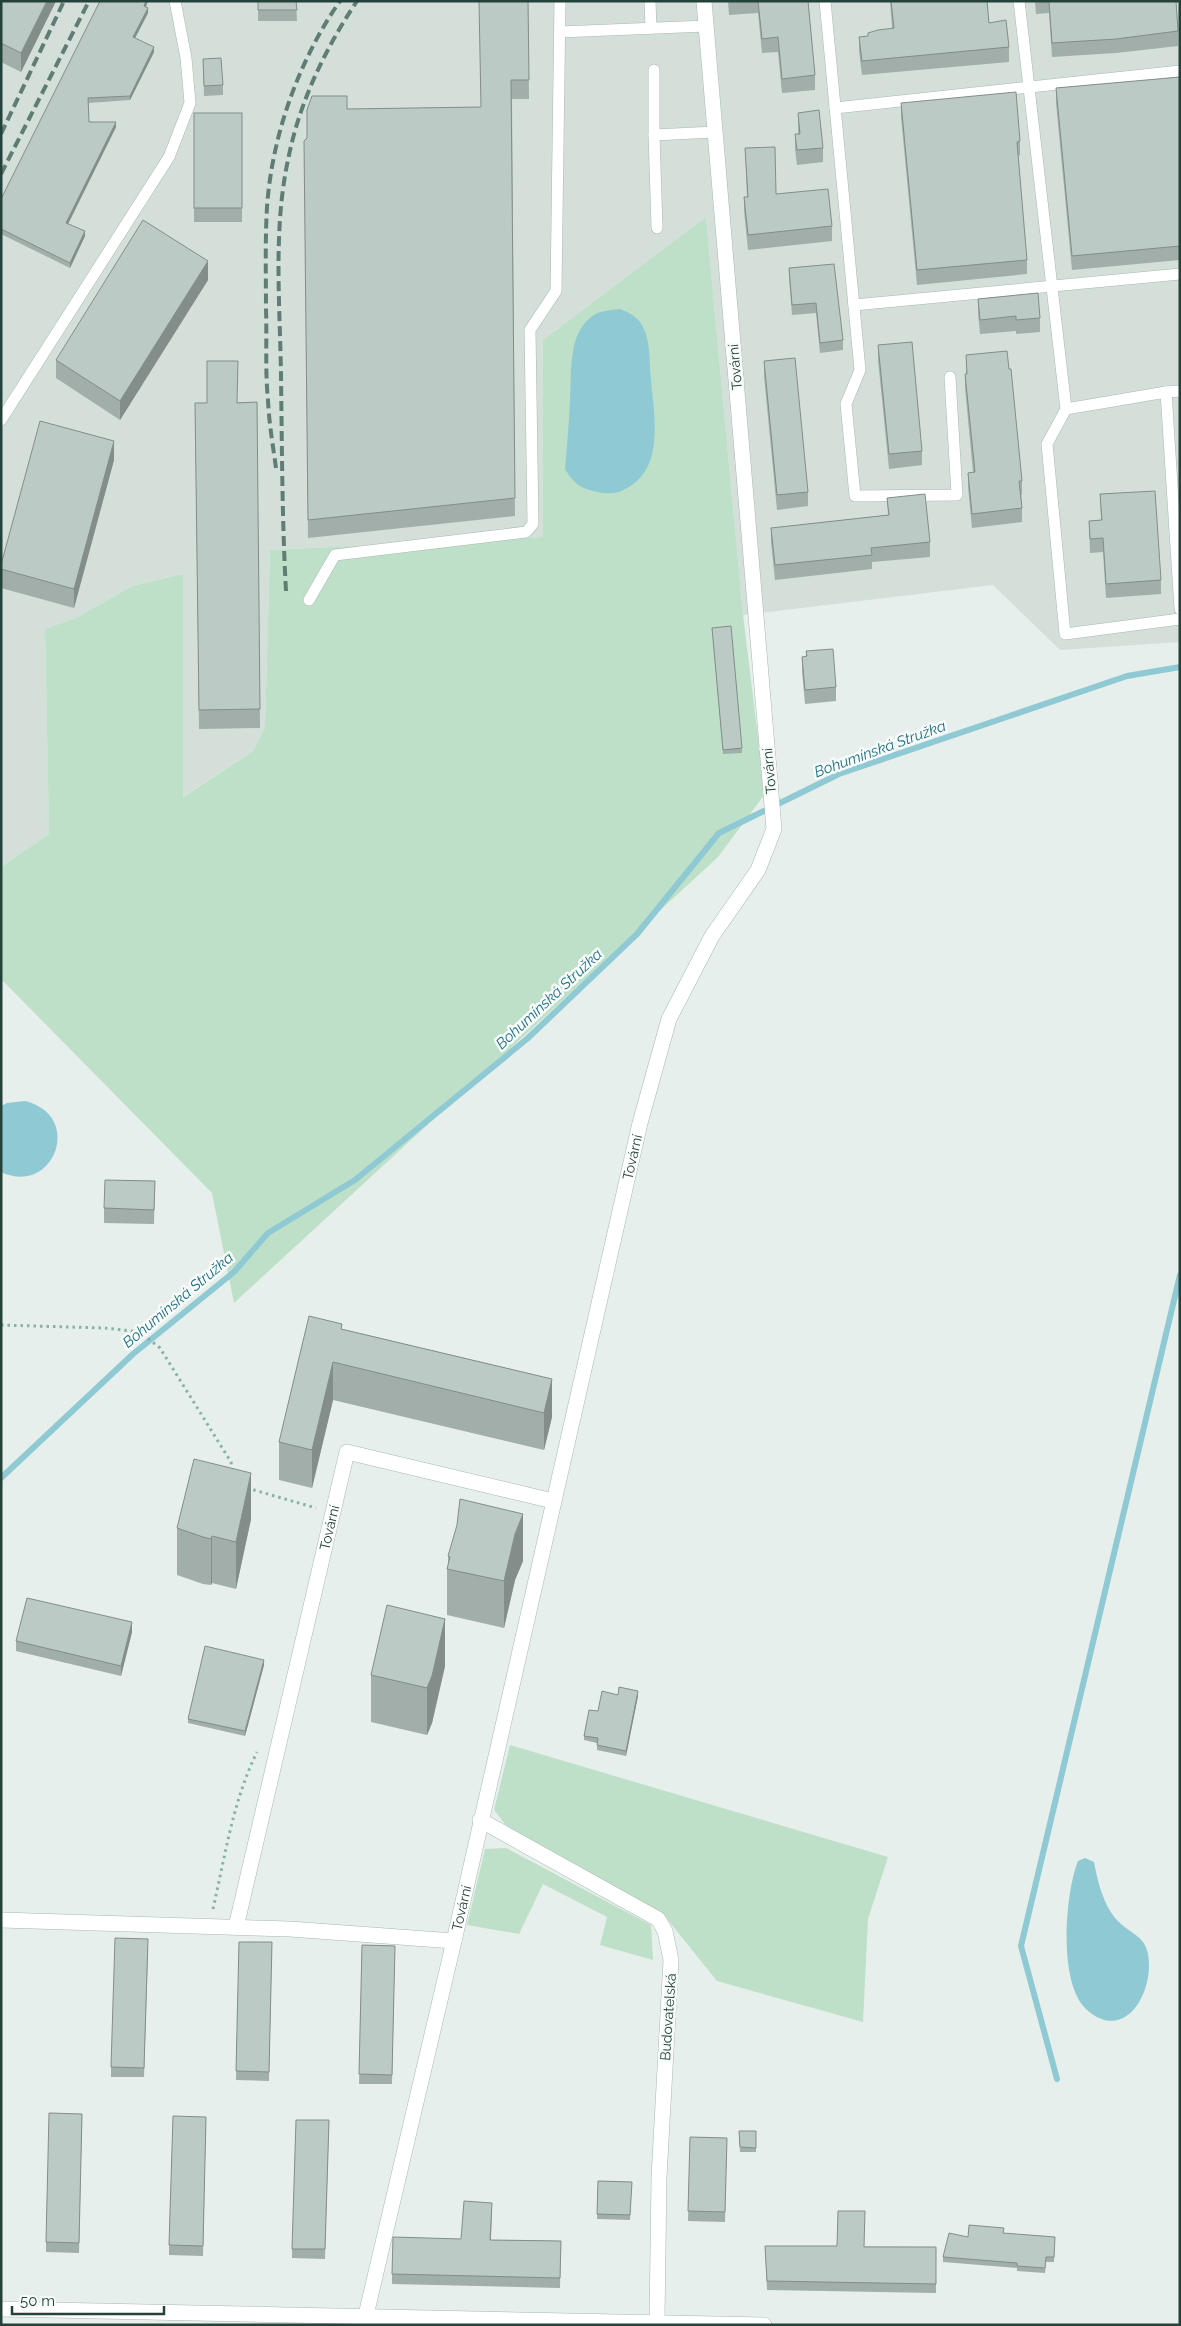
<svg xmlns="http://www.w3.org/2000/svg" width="1181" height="2326" viewBox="0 0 1181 2326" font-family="Raleway,sans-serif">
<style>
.built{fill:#d4dfda}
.green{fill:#bfe0c8}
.water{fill:#8ec9d4}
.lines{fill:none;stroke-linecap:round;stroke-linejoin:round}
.stream{stroke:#8ec9d4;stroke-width:6}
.lane-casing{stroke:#a8b8b2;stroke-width:12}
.street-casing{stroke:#a8b8b2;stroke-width:16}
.path{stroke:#86b3a5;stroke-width:3;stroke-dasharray:2.5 4;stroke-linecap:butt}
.lane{stroke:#fff;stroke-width:11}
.street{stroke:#fff;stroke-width:15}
.rail{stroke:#5f7d75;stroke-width:4;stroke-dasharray:10 5;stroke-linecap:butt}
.wall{fill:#a1aea9}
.shaded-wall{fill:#838d89}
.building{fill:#bbcac4;stroke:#838d89}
.labels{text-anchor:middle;stroke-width:5;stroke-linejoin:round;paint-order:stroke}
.street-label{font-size:14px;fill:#24423a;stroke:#f7fbf9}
.water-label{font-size:15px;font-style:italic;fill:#1c6f80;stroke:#f7fbf9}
</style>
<rect width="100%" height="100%" fill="#e6efeb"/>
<path class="built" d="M1,1h1179v641l-120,8 -67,-65 -250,30 -37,-398 -163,123v197l-273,13 -5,178 -13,24 -70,45 1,-223 -51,12 -56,32 -31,11 4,205 -48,33z"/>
<g class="green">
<path d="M706,217l37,398 22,179 -47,63 -484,446 -22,-110 -211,-214v-112l48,-33 -4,-205 31,-11 56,-32 51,-12v223l69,-45 13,-24 5,-178 273,-13v-197z"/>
<path d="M510,1745l378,112 -20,62 -5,103 -146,-41 -53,-66 -153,-83 -17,-22z"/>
<path d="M506,1848l145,77 2,35 -53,-15 7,-28 -64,-33 -24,50 -52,-9 18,-76z"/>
</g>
<g class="water">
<path d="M620,309c10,4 18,8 23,18 8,15 6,36 8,53 3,35 14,88 -24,108 -7,5 -17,6 -25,5 -19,-4 -27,-7 -37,-24 2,-23 4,-46 5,-69 2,-26 -3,-64 21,-83 7,-6 19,-7 29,-8z"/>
<path d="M25,1101c60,15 28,96 -24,71v-66l6,-3z"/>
<path d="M1085,1858l9,4c4,21 10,47 27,62 11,10 24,13 27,30 7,37 -23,91 -62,55 -28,-26 -21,-115 -8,-148z"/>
</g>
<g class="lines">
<g class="stream">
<path d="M1,1478l132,-124 101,-82 34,-39 87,-53 173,-142 109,-104 82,-101 120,-59 288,-98 53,-9"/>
<path d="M1057,2079l-36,-133 159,-671"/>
</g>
<defs>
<g id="lane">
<path d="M650,1l1,27"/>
<path d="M825,1l35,369 -14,34 9,92 102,-1 -7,-118"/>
<path d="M1019,1l47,408 -19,35 18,190 115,-15"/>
<path d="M560,32l146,-6"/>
<path d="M654,70v65l61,-3"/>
<path d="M835,108l345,-37"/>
<path d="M654,135l3,93"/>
<path d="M854,305l326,-31"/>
<path d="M1166,392l14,-1"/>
<path d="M1066,409l100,-17 14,217"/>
<path d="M1,420l168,-263 21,-54 -4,-45 -11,-57"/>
<path d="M309,600l26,-45 191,-23 7,-8 -3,-194 26,-39 4,-290"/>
</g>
<g id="street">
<path d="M480,1820l178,99 7,12 6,29 -12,217 -2,144"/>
<path d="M1,1920l289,9 164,12"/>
<path id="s1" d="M236,1927l111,-475 206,49"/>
<path d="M1,2309l763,16"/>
<path id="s2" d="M366,2315l88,-374 186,-818 29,-104 43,-83 46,-66 16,-41 -70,-828"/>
</g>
</defs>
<use href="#lane" class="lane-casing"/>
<use href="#street" class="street-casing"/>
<g class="path">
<path d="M1,1325l103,3 36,4 20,16 71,114 1,9"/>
<path d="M247,1488l69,20"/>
<path d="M213,1909c12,-53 20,-108 44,-157"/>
</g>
<use href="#lane" class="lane"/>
<use href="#street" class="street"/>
<g class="rail">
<path d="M1,134l63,-133"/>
<path d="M1,174l88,-173"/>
<path d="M276,468c-3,-22 -7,-45 -8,-68 -3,-30 -1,-61 -2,-91 0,-34 -1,-68 1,-102 5,-72 32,-147 73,-206"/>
<path d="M286,591c-4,-72 -4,-144 -5,-216 -1,-71 -8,-145 7,-215 11,-57 37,-111 69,-159"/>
</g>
</g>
<g class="wall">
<path d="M1,1h55l-35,71 -20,-10z"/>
<path d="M148,1l-2,6 2,6 -13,25 19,14 -24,48 -41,3v19l27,5 -48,97 17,12 -15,32 -69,-34v-35z"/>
<path d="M258,1h38l1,20h-39z"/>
<path d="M528,1l1,98h-17l3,417 -207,22 -4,-397 43,-32 134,-2z"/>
<path d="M728,1h80l7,74v15l-33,3 -4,-41 -16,1 -4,-40 -29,2z"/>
<path d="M890,1h97l2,22 20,24v15l-147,13 -3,-24v-14l9,-1 24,-8z"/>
<path d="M1035,1h141l2,30v15l-62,7 -64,4 -3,-44 -13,1z"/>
<path d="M203,59l20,26v10l-19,1z"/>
<path d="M1180,77v183l-108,10 -16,-167v-15z"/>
<path d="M901,103l119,38v14l-2,1 9,104v14l-110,11 -16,-168z"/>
<rect x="194" y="113" width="48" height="109"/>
<path d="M798,113l25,35v14l-26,3 -2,-16v-15h3z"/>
<path d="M745,148l31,46 56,32v15l-84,9 -4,-39v-14h3z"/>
<path d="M789,268l54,72v10l-23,3 -4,-40 -24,2 -3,-38z"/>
<path d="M208,280l-88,140 -64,-42v-18z"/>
<path d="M978,299l62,19v14l-24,2v-3l-36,3 -2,-21z"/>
<path d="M878,345l44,106v14l-33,4 -11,-109z"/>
<path d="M966,355l43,14 13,112v14h-1l1,13v14l-50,6 -4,-41v-14l5,-1 -8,-84v-14h1z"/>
<path d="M764,361l44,131v14l-31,4 -13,-134z"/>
<path d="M257,402l3,326 -61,1 -4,-326z"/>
<path d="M114,460l-40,148 -73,-20v-23z"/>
<path d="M1100,494l61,86v14l-55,4 -3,-46 -13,1 -1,-32 12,-1z"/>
<path d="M887,498l43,44v15l-58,5v7l-97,11 -4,-38v-14l117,-13z"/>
<path d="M712,628l30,120v5l-19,1z"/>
<path d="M806,651l30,36v14l-31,3 -3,-33v-14l4,-1z"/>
<path d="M155,1181l-1,43 -50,-1v-15z"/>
<path d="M342,1329l210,50v38l-8,33 -211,-50 -21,88 -33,-8v-38z"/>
<path d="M251,1519l-15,70 -24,-6 -1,2 -8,-1 -26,-9v-47z"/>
<path d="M448,1556l75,5 -8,19 -11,48 -57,-13v-46l1,-5z"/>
<path d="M132,1632l-11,44 -105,-25v-10z"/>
<path d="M264,1665l-19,71 -57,-13v-4z"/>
<path d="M445,1666l-13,57 -5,12 -56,-13v-47z"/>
<path d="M618,1695l20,1 -12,60 -29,-6v-7l-13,-3v-4l14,-25z"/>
<path d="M239,1942h33l-3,139 -33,-1z"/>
<path d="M362,1945l33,1 -3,138h-33z"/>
<path d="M148,1949l-4,128h-33v-10z"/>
<path d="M82,2114l-3,139 -33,-1v-10z"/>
<path d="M206,2117l-3,139 -34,-1v-10z"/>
<path d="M329,2120l-4,139 -33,-1v-9z"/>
<path d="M739,2131h17v21h-16z"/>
<path d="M690,2137l37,1 -2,84 -37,-1z"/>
<path d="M598,2181l34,1 -2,38 -33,-1z"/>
<path d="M492,2212l-1,28 70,1 -1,47 -168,-4v-10l69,-35z"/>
<path d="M1004,2233l51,9 -1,20h-8l-1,11 -28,-2v-3l-74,-6v-5l25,-20z"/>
<path d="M765,2246l171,1v46l-169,-3z"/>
</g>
<g class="shaded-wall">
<path d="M47,1h9l-35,71v-19z"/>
<path d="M146,1h2l-4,10v-5z"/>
<path d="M148,8v5l-15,29v-5z"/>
<path d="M154,47v5l-24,48v-4z"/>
<path d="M116,122v5l-50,101v-5z"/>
<path d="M85,231v5l-15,32v-5z"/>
<path d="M208,261v19l-88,140v-19z"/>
<path d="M114,441v19l-40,148v-19z"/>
<path d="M333,1362v38l-21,88v-38z"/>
<path d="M552,1379v38l-8,33v-37z"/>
<path d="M251,1473v46l-15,70v-47z"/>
<path d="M523,1514v47l-8,19 -11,48v-47l11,-47z"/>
<path d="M212,1536v47l-1,2v-46z"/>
<path d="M445,1619v47l-13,57 -5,12v-47z"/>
<path d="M132,1622v10l-11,44v-10z"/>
<path d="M264,1660v5l-19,71v-5z"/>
<path d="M638,1691v5l-12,60v-5z"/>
</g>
<g class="building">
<path d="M1,1h46l-26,52 -20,-10z"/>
<path d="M100,1h46l-2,5 4,2 -15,29 21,10 -24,49 -42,2 1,24h27l-50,101 19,8 -15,32 -69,-34v-30z"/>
<path d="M258,1h38l1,9h-39z"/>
<path d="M479,1h49l1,79h-18l4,418 -207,22 -4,-379 3,-3v-28l5,-14h35v13l134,-2z"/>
<path d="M758,1h50l7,74 -33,4 -4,-42 -16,2z"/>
<path d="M891,1h96l2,22 17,-3 3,27 -147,14 -3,-24 9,-1v-3l10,-3 16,-2z"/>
<path d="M1049,1h127l2,30 -62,8 -64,4z"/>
<path d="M221,58l2,27 -19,1 -1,-27z"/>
<path d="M1180,77v169l-108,10 -16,-168z"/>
<path d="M1016,92l4,49 -3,1 10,118 -110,10 -16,-167z"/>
<path d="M819,110l4,38 -26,2 -2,-16h5l-2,-21z"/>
<rect x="194" y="113" width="48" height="95"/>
<path d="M775,147l1,47 52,-5 4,37 -84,9 -4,-38h4l-3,-49z"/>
<path d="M143,220l65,41 -88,140 -64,-41z"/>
<path d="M834,264l9,76 -23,3 -4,-40 -24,2 -3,-37z"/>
<path d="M1038,293l2,25 -24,2v-4l-36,4 -2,-21z"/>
<path d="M912,342l10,109 -33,3 -11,-109z"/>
<path d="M1007,351l2,18h2l11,112h-3l3,27 -50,6 -4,-41 7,-1 -10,-98h2l-1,-19z"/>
<path d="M795,358l13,134 -31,3 -13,-134z"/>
<path d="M207,361h31l-1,42 20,-1 3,307 -61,1 -4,-307h12z"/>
<path d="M40,421l74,20 -40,148 -73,-20v-4z"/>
<path d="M1155,491l6,89 -55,4 -3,-46 -13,1 -1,-18 13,-1 -2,-26z"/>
<path d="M925,494l5,48 -59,6 1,7 -97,10 -4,-37 118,-13 -2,-17z"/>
<path d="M731,626l11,122 -19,2 -11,-122z"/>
<path d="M833,649l3,38 -31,3 -3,-33 5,-1 -1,-5z"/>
<path d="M105,1180l50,1 -1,29 -50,-2z"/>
<path d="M309,1316l33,8 -1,5 211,50 -8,34 -211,-51 -21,88 -33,-8z"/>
<path d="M194,1459l57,14 -15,69 -24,-6 -1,3 -8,-2 -26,-9z"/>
<path d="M460,1499l63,15 -8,20 -11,47 -57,-12 3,-12 -2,-1 9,-31z"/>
<path d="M27,1598l105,24 -11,44 -105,-25z"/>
<path d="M387,1605l58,14 -13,57 -5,12 -56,-13z"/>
<path d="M205,1646l59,14 -19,71 -57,-12z"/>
<path d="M619,1687l19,4 -12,60 -29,-6 1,-7 -14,-2 5,-26 9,1 4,-20 16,4z"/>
<path d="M115,1938l33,1 -4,129 -33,-1z"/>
<path d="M239,1942h33l-3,130 -33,-1z"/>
<path d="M362,1945l33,1 -3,129 -33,-1z"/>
<path d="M49,2113l33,1 -3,129 -33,-1z"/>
<path d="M173,2116l33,1 -3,129 -34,-1z"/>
<path d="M296,2120h33l-4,129h-33z"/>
<path d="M739,2131h17v17l-16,-1z"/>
<path d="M690,2137l37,1 -2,74 -37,-1z"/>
<path d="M598,2181l34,1 -2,33 -33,-1z"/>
<path d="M464,2201l28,2 -2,37 71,1 -1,37 -168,-4 1,-37 68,2z"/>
<path d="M838,2211h27l-1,36h72v37l-169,-3 -2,-35h72z"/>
<path d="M969,2225l35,3 -1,5 52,4 -1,20h-8l-1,11 -28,-2v-3l-74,-6 6,-24 19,4z"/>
</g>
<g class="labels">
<g class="street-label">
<text transform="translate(735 367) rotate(-95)" y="5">Tovární</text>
<text transform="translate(769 771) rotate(-95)" y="5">Tovární</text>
<text dy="5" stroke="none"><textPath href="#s2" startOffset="1188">Tovární</textPath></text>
<text dy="5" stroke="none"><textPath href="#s1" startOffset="410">Tovární</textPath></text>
<text dy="5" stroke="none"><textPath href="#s2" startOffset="418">Tovární</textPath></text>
<text transform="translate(668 2017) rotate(-86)" y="5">Budovatelská</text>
</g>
<g class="water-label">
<text transform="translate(880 749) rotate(-20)" y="5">Bohumínská Stružka</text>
<text transform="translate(549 999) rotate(-43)" y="5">Bohumínská Stružka</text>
<text transform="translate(178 1300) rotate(-40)" y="5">Bohumínská Stružka</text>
</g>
</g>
<rect width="1181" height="2326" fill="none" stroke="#24423a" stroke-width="5"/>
<path d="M12 2306v8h152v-8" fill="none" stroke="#24423a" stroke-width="2.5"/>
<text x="20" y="2306" font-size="15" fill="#24423a" stroke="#f7fbf9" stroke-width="4" paint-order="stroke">50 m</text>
</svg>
